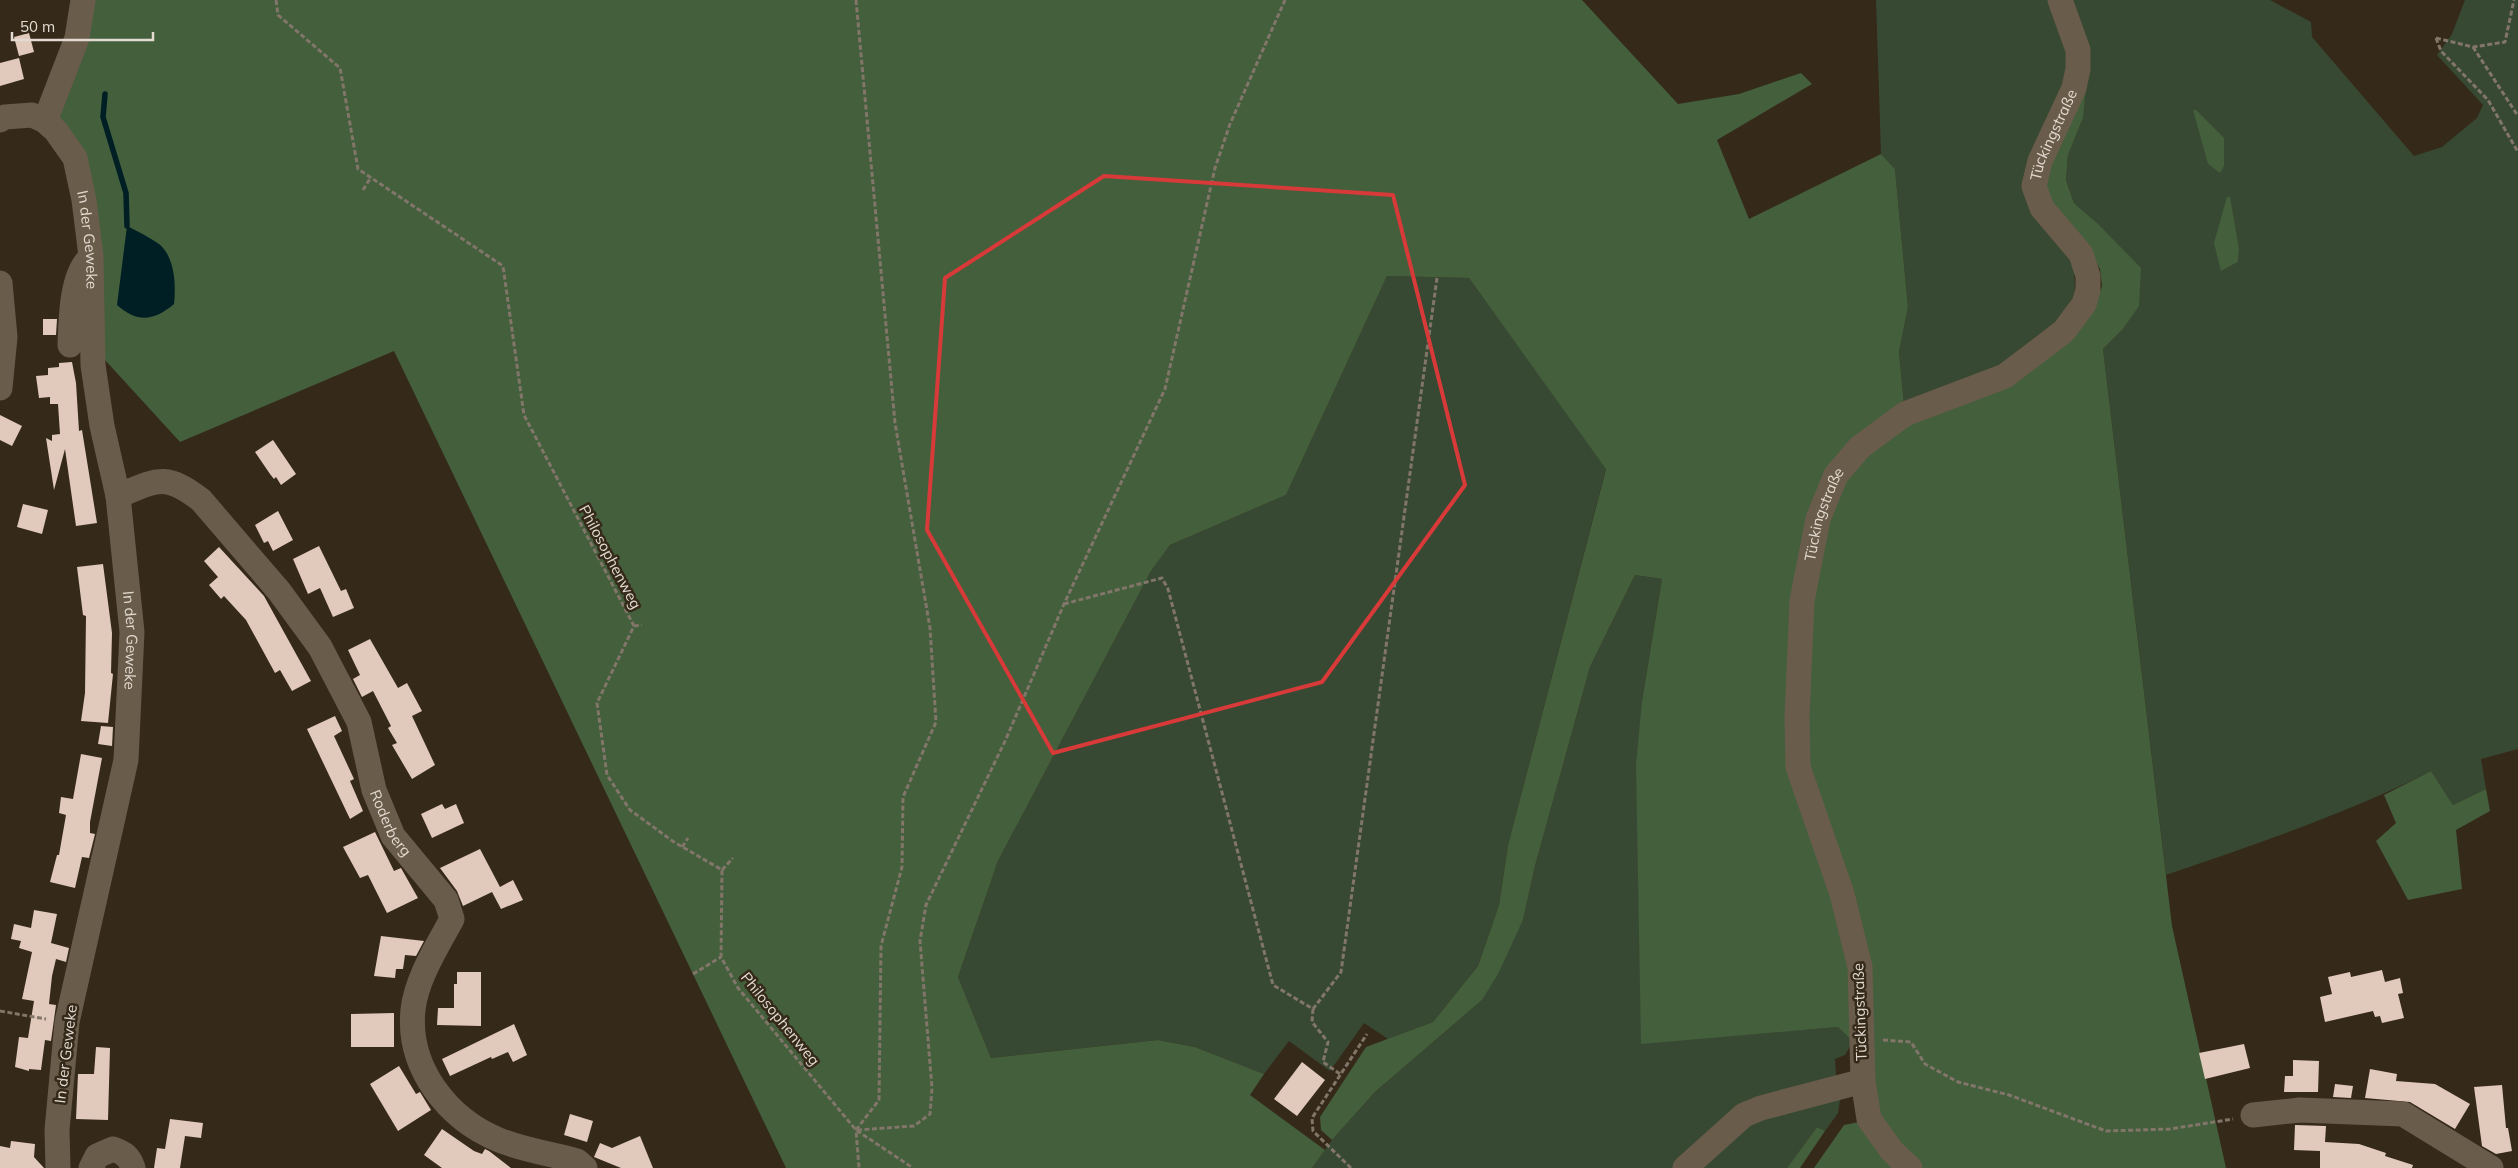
<svg xmlns="http://www.w3.org/2000/svg" width="2518" height="1168" viewBox="0 0 2518 1168" font-family="Mulish,sans-serif">
<style>
.green{fill:#384933;fill-rule:evenodd}
.forest{fill:#445f3c}
.water{fill:#001f25}
.lines{fill:none;stroke-linecap:round;stroke-linejoin:round}
.stream{stroke:#001f25;stroke-width:5.5}
.building{fill:#e1c9bc}
.path{stroke:#817669;stroke-width:3;stroke-dasharray:5 2.5;stroke-linecap:butt}
.minor{stroke:#6a5c4a;stroke-width:25}
.marked{fill:none;stroke:#d73a39;stroke-width:4;stroke-linejoin:round}
.labels{text-anchor:middle;stroke-width:5;stroke-linejoin:round;paint-order:stroke}
.street-label{font-size:15px;fill:#e3dbd1;stroke:#352919}
</style>
<rect width="100%" height="100%" fill="#352919"/>
<g class="green">
<path d="M1876,0h175l16,41 -1,41 -35,85 43,101 1,21 -6,24 -59,50 -106,42 -5,-53 9,-45 -13,-138 -14,-15z"/>
<path d="M2071,0h199l41,22 1,15 102,119 28,-9 35,-29 6,-13 -46,-50 15,-21 13,-34h53v749l-37,10 5,30 -33,16 -22,-34c-85,43 -175,73 -265,104l-63,-526 19,-19 -26,-108 -22,-19 -8,-23 2,-25 15,-37zM2239,249l-1,13 -17,9z"/>
<path d="M1387,276l82,2 137,190 -98,377 -9,60 -21,61 -45,56 -45,17 -24,-16 -34,48 -41,-30 -25,33 -69,-27 -37,-7 -167,18 -33,-81 40,-116 153,-290 19,-26 116,-50z"/>
<path d="M1635,575l27,4 -20,122 -1,342 197,-16 15,14 -8,14 -10,4 1,15 -4,8 -75,20 -81,66h-364l20,-28 43,-48 107,-92 41,-80 12,-54 55,-199z"/>
<path d="M1835,1095l5,5 -2,13 -13,18 -8,-4 -30,41h-93l52,-47z"/>
</g>
<g class="forest">
<path d="M86,0h1496l96,104 61,-10 62,-21 11,11 -95,56 32,79 132,-65 14,15 13,138 -9,45 5,53 79,-20 112,-78 7,-21 -2,-17 -11,-19 -42,-51 -2,-22 41,-93 -3,34 -15,37 -2,25 8,23 22,19 45,46 -2,38 -17,24 -19,19 69,577 54,242h-412l30,-43 15,-3 3,-72 -24,-23 -197,17 -5,-279 6,-64 20,-122 -27,-4 -45,92 -55,199 -12,54 -25,54 -16,26 -107,92 -43,48 -11,-10 -1,-13 46,-70 67,-25 45,-56 21,-61 9,-60 98,-376 -137,-191 -82,-2 -101,219 -116,50 -19,26 -153,290 -40,116 33,81 167,-18 37,7 69,27 -14,21 75,55 -13,18h-526l-392,-817 -214,91 -75,-82 -50,-247z"/>
<path d="M2193,110h3l28,28v28l-4,7 -12,-9z"/>
<path d="M2227,197h3l9,52 -1,13 -17,9 -7,-28z"/>
<path d="M2431,771l22,34 33,-16 4,22 -34,19 6,59 -54,11 -32,-59 20,-18 -12,-28z"/>
<path d="M1817,1127l8,4 -25,37h-13z"/>
</g>
<path class="water" d="M127,226c10,5 22,11 32,18 16,13 17,41 15,60 -20,17 -37,19 -57,1z"/>
<g class="lines">
<path class="stream" d="M105,94l-2,23 23,76 1,33"/>
</g>
<g class="building">
<path d="M29,33l5,19 -15,4 -5,-19z"/>
<path d="M19,58l5,21 -24,7v-23z"/>
<path d="M43,319h14l-1,16h-13z"/>
<path d="M72,362l4,21 3,48 3,-1 15,93 -21,3 -11,-77 -11,41 -8,-52 6,3v-6l8,-1 -2,-30h-8v-7l-11,1 -3,-22 12,-1v-7l11,-1v-4z"/>
<path d="M0,415l22,11 -10,20 -12,-6z"/>
<path d="M273,440l23,34 -15,11 -5,-8 -2,2 -4,-5 -15,-22z"/>
<path d="M23,504l25,6 -6,24 -25,-7z"/>
<path d="M278,511l15,29 -20,11 -5,-10 -4,2 -9,-18z"/>
<path d="M319,546l22,45 5,-2 8,19 -21,9 -13,-29 -12,6 -15,-35z"/>
<path d="M219,547l45,49 47,85 -19,10 -12,-21 -5,3 -29,-53 -22,-24 -3,3 -12,-14 9,-8 -14,-16z"/>
<path d="M103,564l9,69 -1,40 2,1 -5,49 -27,-2 4,-28 1,-77 -3,-1 -6,-48z"/>
<path d="M370,639l28,49 9,-5 15,28 -10,5 23,49 -23,14 -20,-34 5,-2 -9,-15 3,-2 -18,-35 -11,6 -9,-18 7,-4 -12,-25z"/>
<path d="M335,716l7,15 -8,5 20,43 -4,2 13,30 -13,8 -43,-90z"/>
<path d="M101,726l12,1 -1,19 -14,-2z"/>
<path d="M81,754l21,4 -12,64v11l5,1 -6,24 -7,-1 -7,31 -25,-6 7,-27h2l7,-40 -7,-2 2,-16 12,2z"/>
<path d="M442,804l3,5 11,-5 8,19 -32,15 -11,-24z"/>
<path d="M375,832l19,39 7,-3 17,30 -31,15 -19,-38 -8,3 -17,-31z"/>
<path d="M480,849l20,38 13,-7 10,20 -22,9 -9,-17 -29,14 -6,-15 -17,-23z"/>
<path d="M34,910l23,4 -6,29 18,5 -3,14 -10,-3 -4,17 -3,28 7,1 -5,36 -6,-1 -4,30 -12,-1v2l-14,-4 4,-30 9,1 6,-37 -12,-2 10,-47 -13,-4 2,-7 -10,-2 3,-15 17,4z"/>
<path d="M381,936l43,5 -8,15 -11,-1 -2,14h-7l-1,9 -21,-2z"/>
<path d="M2382,970l3,12 15,-4 3,15 -5,1 6,24 -22,5 -2,-7 -5,1 -2,-6 -48,11 -5,-25 12,-3 -4,-17 22,-5 1,5z"/>
<path d="M457,972h24v54l-44,-1 1,-17h16v-24h3z"/>
<path d="M394,1013v34h-43v-33z"/>
<path d="M514,1024l13,31 -14,7 -5,-10 -16,7 -1,-2 -41,19 -8,-17z"/>
<path d="M2244,1044l6,24 -45,11 -6,-26z"/>
<path d="M96,1047l14,1 -2,72 -32,-1 2,-45h16z"/>
<path d="M2293,1060l26,1 -1,31h-34l1,-16h8z"/>
<path d="M1302,1062l23,18 -28,36 -23,-17z"/>
<path d="M399,1066l17,28 4,-2 11,18 -33,21 -28,-47z"/>
<path d="M2370,1069l27,5 -1,7 39,3 35,20 -15,25 -45,-27 -45,-4z"/>
<path d="M2335,1084l18,2 -2,12 -18,-1z"/>
<path d="M2502,1085l4,43h2l4,23 -16,3 -14,-8 -8,-59z"/>
<path d="M570,1114l23,7 -6,21 -23,-7z"/>
<path d="M170,1119l33,4 -2,15 -16,-2 -5,32h-26l3,-20 8,1z"/>
<path d="M2295,1125l31,1 -1,16 34,2 27,9 -1,3 28,9 -1,3h-92v-17l-26,-1z"/>
<path d="M442,1129l32,22 8,3 3,-5 4,2 22,17h-69l-18,-13z"/>
<path d="M640,1136l13,32h-32l-27,-11 6,-14 12,5z"/>
<path d="M11,1141l24,3 -1,13 10,11h-44v-22l10,2z"/>
</g>
<g class="lines">
<g class="path">
<path d="M276,0l2,15 62,53 18,101 145,97 21,149 110,211 -37,77 10,72 23,35 44,32 48,28 -1,87 17,31 118,142 57,38"/>
<path d="M856,0l39,423 35,205 6,94 -33,75 -1,70 -21,79 -2,154 -23,30 3,38"/>
<path d="M2436,38l5,13 47,49 30,52"/>
<path d="M2436,38l37,9 32,-5 9,-42"/>
<path d="M2473,47l45,69"/>
<path d="M363,190l8,-13"/>
<path d="M1064,604l98,-26 6,11 105,396 40,24 28,-37 96,-694"/>
<path d="M634,626l8,-1"/>
<path d="M682,847l6,-9"/>
<path d="M722,870l11,-12"/>
<path d="M693,974l28,-17"/>
<path d="M1313,1009l-1,13 16,20 -5,20 17,12"/>
<path d="M0,1011l46,8"/>
<path d="M1883,1040l28,2 14,22 33,18 51,13 97,36 64,-2 63,-10"/>
<path d="M857,1130l57,-4 16,-12 2,-26 -12,-147 6,-36 80,-166 58,-135 101,-215 50,-221 15,-44 55,-124"/>
<path d="M1351,1168l-38,-37 -1,-13 55,-84"/>
</g>
<g class="minor">
<path id="s1" d="M0,120l5,-3 27,-2 13,6 11,10 19,27 9,42 7,56 2,109 9,61 16,70 14,136 -6,128 -59,262 -10,108 1,38"/>
<path d="M45,121l32,-83 6,-38"/>
<path d="M0,283l5,54 -5,51"/>
<path d="M70,345c1,-24 1,-65 17,-84"/>
<path id="s2" d="M118,496c39,-16 46,-24 83,4l78,91 41,56 39,75 15,68 19,46 53,64 6,19c-14,26 -36,60 -39,91 -6,58 35,109 86,130 24,10 53,14 78,21l8,7"/>
<path d="M2253,1115l47,-5 103,4 88,54"/>
<path d="M91,1168l6,-12 16,-7c11,4 16,7 20,19"/>
<path d="M1685,1168l59,-53 17,-7 102,-27"/>
<path id="s3" d="M1910,1168l-18,-17 -23,-32 -6,-38 -3,-114 -18,-73 -44,-127 -1,-50 5,-116 16,-82 18,-44 24,-28 45,-33 100,-38 59,-45 20,-27 4,-14v-14l-7,-22 -39,-46 -8,-22 6,-25 34,-73 4,-19v-19l-18,-50"/>
</g>
</g>
<path class="marked" d="M1104,176l289,19 72,290 -143,197 -269,71 -126,-223 18,-252z"/>
<g class="labels">
<g class="street-label">
<text dy="5" stroke="none"><textPath href="#s3" startOffset="1221">Tückingstraße</textPath></text>
<text dy="5" stroke="none"><textPath href="#s1" startOffset="178">In der Geweke</textPath></text>
<text dy="5" stroke="none"><textPath href="#s3" startOffset="682">Tückingstraße</textPath></text>
<text transform="translate(610 557) rotate(62)" y="5">Philosophenweg</text>
<text dy="5" stroke="none"><textPath href="#s1" startOffset="582">In der Geweke</textPath></text>
<text dy="5" stroke="none"><textPath href="#s2" startOffset="471">Roderberg</textPath></text>
<text transform="translate(1860 1012) rotate(-92)" y="5">Tückingstraße</text>
<text transform="translate(780 1019) rotate(51)" y="5">Philosophenweg</text>
<text transform="translate(66 1054) rotate(-83)" y="5">In der Geweke</text>
</g>
</g>
<path d="M12 32v8h141v-8" fill="none" stroke="#e3dbd1" stroke-width="2.5"/>
<text x="20" y="32" font-size="15" fill="#e3dbd1" stroke="#352919" stroke-width="4" paint-order="stroke">50 m</text>
</svg>
